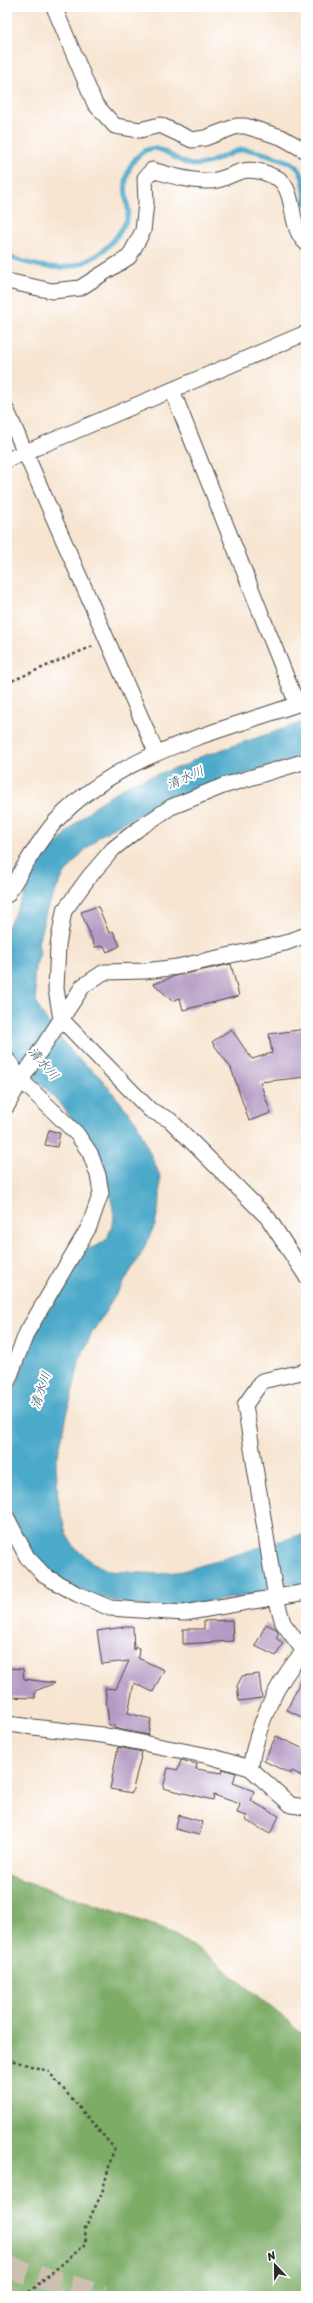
<svg xmlns="http://www.w3.org/2000/svg" width="313" height="2303" viewBox="0 0 313 2303" font-family="Sriracha,'Klee One',sans-serif">
<style>
.forest{fill:#7bac66;stroke:#536c48}
.water{fill:#4ba9c9;stroke:#3b6a7a}
.lines{fill:none;stroke-linecap:round;stroke-linejoin:round}
.stream{stroke:#4ba9c9;stroke-width:5}
.building{fill:#b59bc4}
.motorway-tunnel{stroke:#cec0b0;stroke-width:22;stroke-dasharray:22 11;stroke-linecap:butt}
.minor-casing{stroke:#4a4744;stroke-width:17}
.path{stroke:#4a4744;stroke-width:2.5;stroke-dasharray:3 3;stroke-linecap:butt}
.minor{stroke:#fff;stroke-width:15}
.labels{text-anchor:middle;stroke-width:4;stroke-linejoin:round;paint-order:stroke}
.water-label{font-size:13px;font-style:italic;fill:#385d6a;stroke:#fff}
</style>
<rect width="100%" height="100%" fill="#fff"/>
<filter id="ink" filterUnits="userSpaceOnUse"><feTurbulence type="fractalNoise" baseFrequency=".025" numOctaves="2"/><feDisplacementMap in="SourceGraphic" scale="8" xChannelSelector="R" yChannelSelector="G"/><feConvolveMatrix kernelMatrix="1 2 1 2 8 2 1 2 1" color-interpolation-filters="sRGB"/></filter>
<filter id="wash" filterUnits="userSpaceOnUse"><feTurbulence type="fractalNoise" baseFrequency=".012" numOctaves="4" result="noise"/><feDisplacementMap in="SourceGraphic" scale="16" xChannelSelector="R" yChannelSelector="G"/><feGaussianBlur stdDeviation="0.9" result="paint"/><feColorMatrix in="noise" values="0 0 0 0 0 0 0 0 0 0 0 0 0 0 0 0 0 1.4 0 .05"/><feComposite in="paint" operator="in"/></filter>
<g filter="url(#wash)">
<rect width="100%" height="100%" fill="#f7e5d1"/>
<path class="forest" d="M7,1876l158,53 46,29 95,78v260h-299z"/>
<path class="water" d="M306,721v34l-112,35 -66,30 -27,15 -20,19 -18,22 -16,33 -9,34 2,10 -5,14 -1,13 3,24 7,13 30,38 26,22 37,46 23,53v24l-5,25 -15,31 -48,77 -12,26 -24,104 2,36 8,35 9,14 17,14 17,9 50,3 24,-3 123,-38v53l-141,23 -34,-4 -39,-10 -28,-13 -22,-18 -20,-26 -15,-33 1,-99 27,-73 52,-84 10,-3 10,-7 7,-19 -1,-12 -10,-44 -8,-14 -32,-43 -45,-47 -11,-16v-116l33,-65 31,-35 26,-24 34,-21 57,-19 9,-6z"/>
<g class="lines">
<path class="stream" d="M7,256c40,16 74,19 105,-14 7,-8 15,-18 16,-29 1,-5 -2,-12 -2,-18 -2,-13 2,-30 12,-39 20,-21 36,8 55,9 21,0 30,-11 48,-15 10,-2 47,10 55,16 9,8 9,26 10,37"/>
</g>
<g id="blocks">
<g class="building">
<path d="M98,906l11,27 4,-2 7,15 -13,6 -3,-6 -9,1 -14,-35z"/>
<path d="M231,964l8,32 -56,14 -3,-12 -8,3 -18,-17 21,-8z"/>
<path d="M231,1029l21,30 20,-6 -3,-19 37,-5v48l-46,5 11,31 -22,8 -18,-53 -19,-26z"/>
<path d="M49,1130l11,3 -3,14 -12,-2z"/>
<path d="M232,1620l1,21 -50,3v-15h21v-8z"/>
<path d="M266,1624l10,5 3,3 -3,6 7,5 -7,13 -21,-10z"/>
<path d="M124,1627h9l1,23 2,-3 3,1 -1,10 26,12 -11,22 -19,-9 -6,30 23,6 -3,16 -34,-7v-2l-5,-1 -4,-37 11,1 13,-28 -27,3 -5,-33z"/>
<path d="M7,1668l16,1 1,10 31,4 -20,8v7l-28,-1z"/>
<path d="M306,1668v51l-19,-9z"/>
<path d="M259,1674l3,24 -23,3 -2,-15 5,-10z"/>
<path d="M276,1736l30,14v18l-4,8 -10,-5 -1,3 -27,-13z"/>
<path d="M118,1747l24,5 -10,41 -22,-4z"/>
<path d="M181,1760l16,4 -1,5 26,4 1,-4 13,4 -3,10 21,8 -3,10 28,15 -9,18 -25,-14 2,-4 -10,-3 3,-9 -26,-9 -1,5 -50,-12 5,-20 10,2z"/>
<path d="M179,1815l24,7 -4,13 -24,-6z"/>
</g>
</g>
</g>
<g filter="url(#ink)">
<use href="#blocks" fill-opacity="0" stroke="#4a4744" stroke-width="1"/>
<g class="lines">
<path class="motorway-tunnel" d="M7,2267l96,29"/>
<defs>
<g id="minor">
<path d="M54,7l41,97 20,22 25,4 20,-5 32,15 13,-2 32,-12h8l36,11 25,14"/>
<path d="M7,281l45,10 28,-3 49,-31 14,-26 3,-28 -1,-25 7,-8c18,5 36,11 54,11 25,1 32,-19 62,-7 3,2 8,3 11,5 18,15 9,48 27,64"/>
<path d="M172,390l125,314"/>
<path d="M7,411l149,341"/>
<path d="M7,460l299,-127"/>
<path d="M306,761l-83,25 -52,21 -33,22 -25,20 -24,28 -25,34 -6,34 -2,44 5,30 89,91 20,10 98,98 38,58"/>
<path d="M7,895c14,-23 30,-52 47,-72 66,-72 164,-90 252,-122"/>
<path d="M7,1059l14,21 56,54 13,19 8,22 3,18 -12,34 -62,105 -20,51"/>
<path d="M7,1106l14,-26 62,-94 21,-14 41,-1 32,-4 108,-24 21,-8"/>
<path d="M7,1518l20,39 18,19 32,18 33,14 74,5 122,-21"/>
<path d="M7,1724l95,11 107,21 41,12 41,37 15,2"/>
<path d="M250,1768c8,-44 24,-83 54,-117l-21,-28 -7,-25 -31,-193 17,-24 44,-10"/>
</g>
</defs>
<use href="#minor" class="minor-casing"/>
<g class="path">
<path d="M7,683l86,-37"/>
<path d="M7,2059l41,12 66,77 -12,45 -17,35 1,16 -62,52"/>
</g>
<use href="#minor" class="minor"/>
</g>
</g>
<g class="labels">
<g class="water-label">
<text transform="translate(185 777) rotate(-23)" y="5">清水川</text>
<text transform="translate(44 1063) rotate(49)" y="5">清水川</text>
<text transform="translate(40 1390) rotate(-71)" y="5">清水川</text>
</g>
</g>
<rect width="313" height="2303" fill="none" stroke="#fff" stroke-width="24"/>
<g transform="translate(275 2265) rotate(338)" stroke="#ffffff" stroke-width="3" paint-order="stroke">
<path d="M0-3L7 15L0 10L-7 15Z" fill="#2b2b2b"/>
<text y="-6" font-size="11" font-weight="bold" text-anchor="middle" fill="#2b2b2b">N</text>
</g>
</svg>
